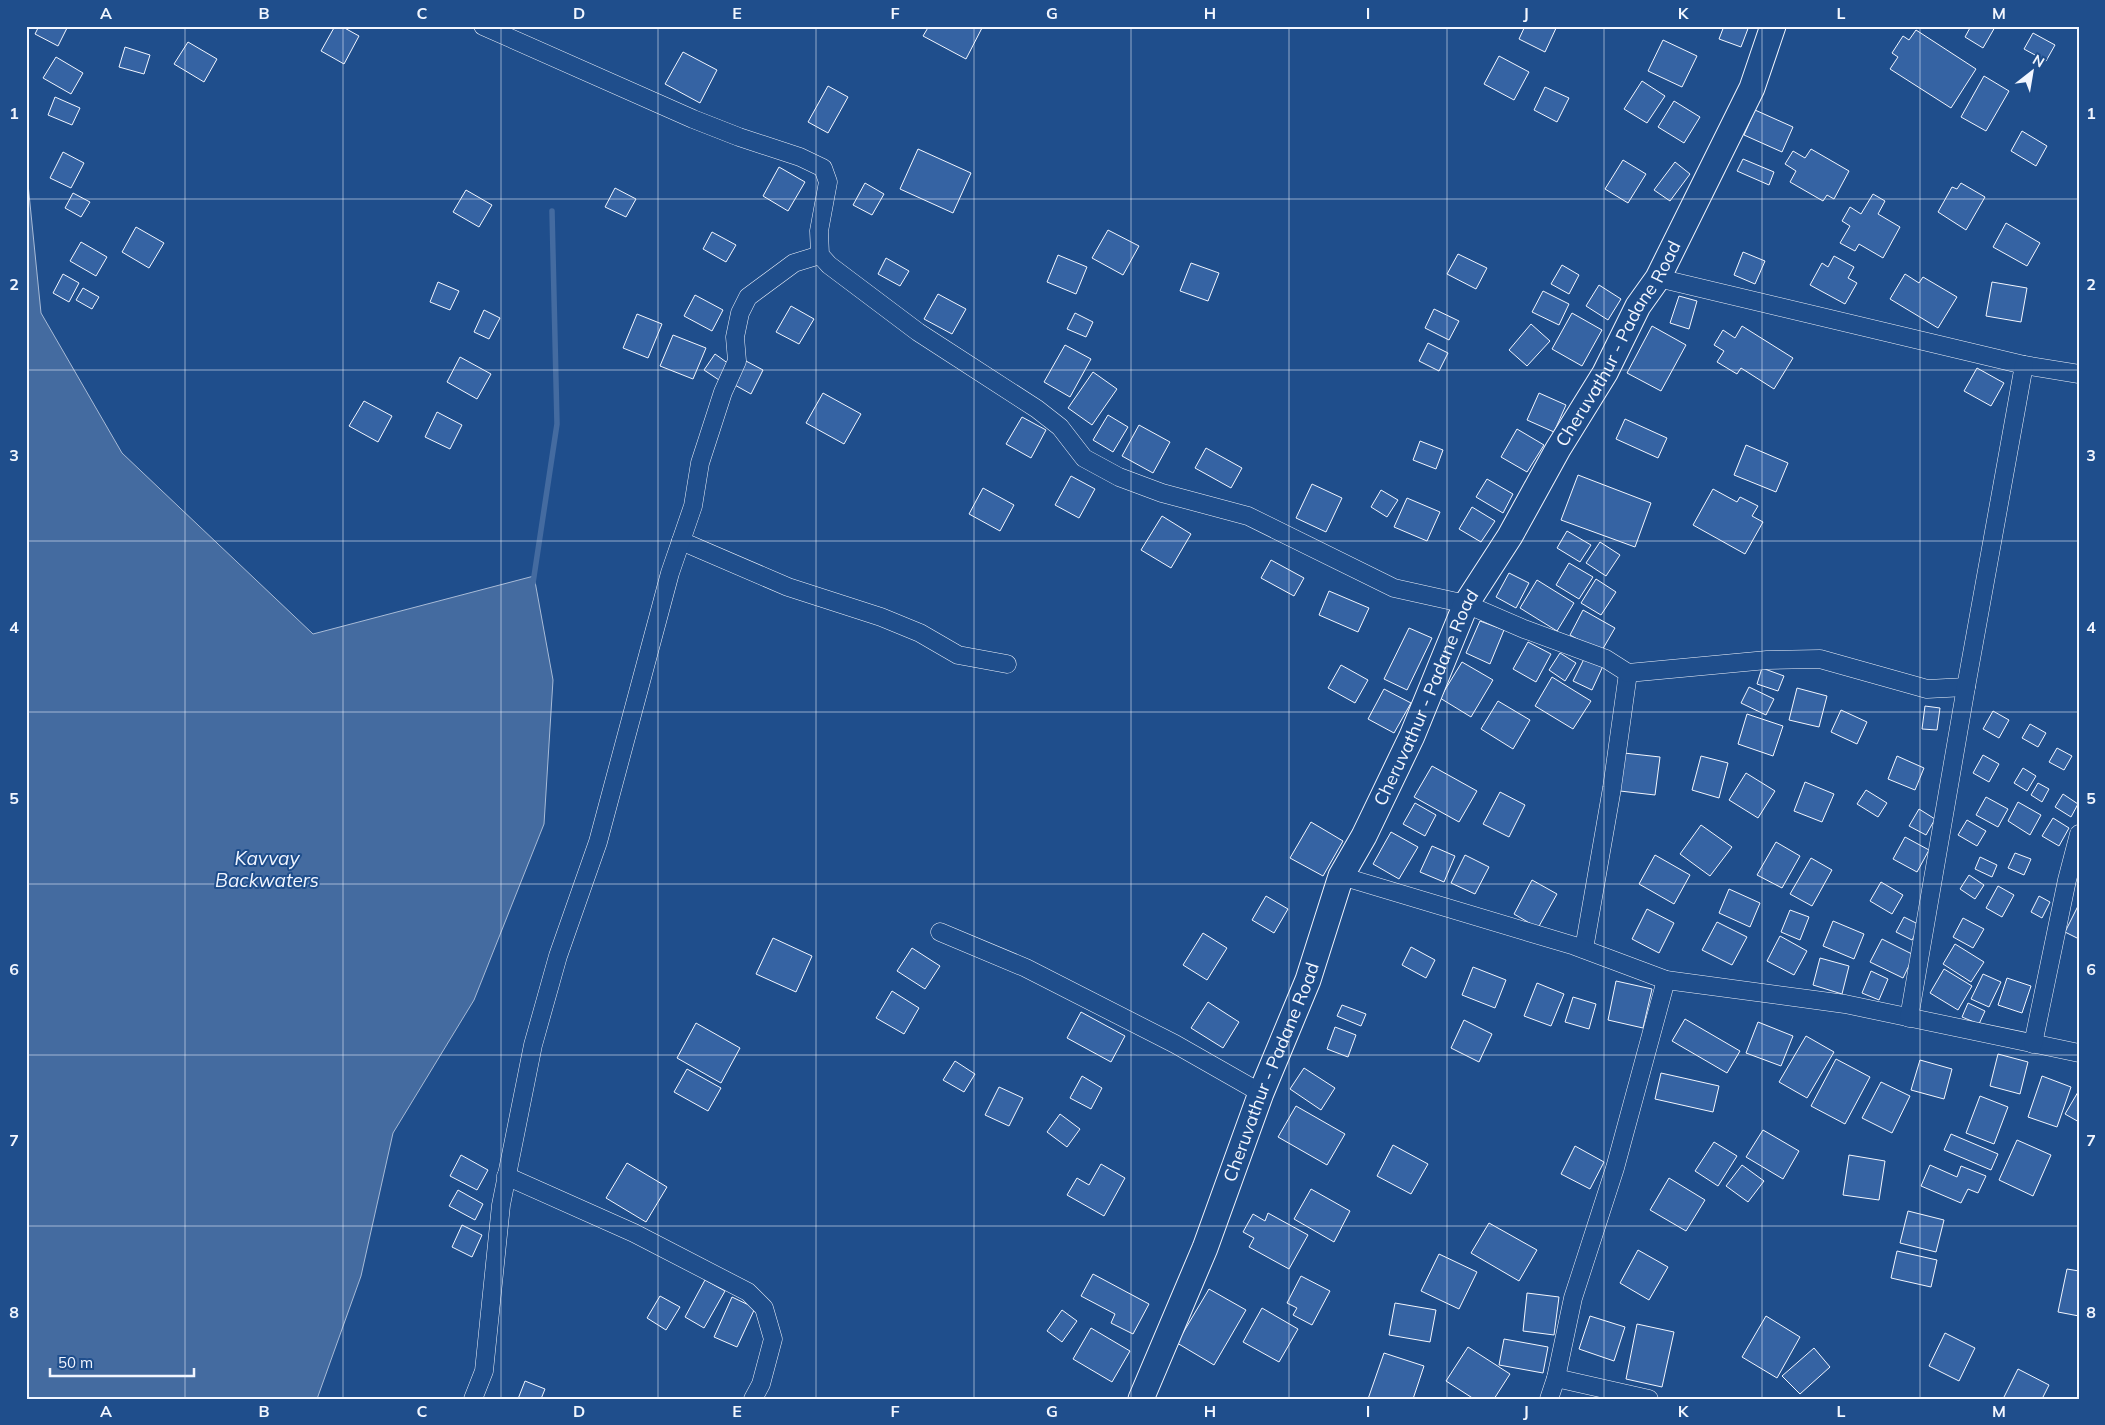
<svg xmlns="http://www.w3.org/2000/svg" width="2105" height="1425" viewBox="0 0 2105 1425" font-family="Mulish,sans-serif">
<style>
.water{fill:#446ba0;stroke:#a8bbd7}
.lines{fill:none;stroke-linecap:round;stroke-linejoin:round}
.stream{stroke:#446ba0;stroke-width:5.5}
.building{fill:#3563a3;stroke:#f2f6ff}
.minor-casing{stroke:#f2f6ff;stroke-width:19}
.secondary-casing{stroke:#f2f6ff;stroke-width:27}
.minor{stroke:#1f4e8c;stroke-width:18}
.secondary{stroke:#1f4e8c;stroke-width:25}
.grid{fill:none;stroke:#f2f6ff;stroke-width:1;stroke-opacity:0.55}
.labels{text-anchor:middle;stroke-width:4;stroke-linejoin:round;paint-order:stroke}
.street-label{font-size:18px;fill:#f2f6ff;stroke:#1f4e8c}
.water-label{font-size:19px;font-style:italic;fill:#f2f6ff;stroke:#1f4e8c}
.neatline{fill:none;stroke:#f2f6ff;stroke-width:2}
.grid-label{font-size:16px;text-anchor:middle;font-weight:bold;fill:#f2f6ff}
</style>
<rect width="100%" height="100%" fill="#1f4e8c"/>
<path class="water" d="M26,164l15,149 81,140 191,181 221,-58 19,104 -9,144 -70,176 -81,133 -32,143 -44,123h-291z"/>
<g class="lines">
<path class="stream" d="M533,583l24,-159 -5,-213"/>
</g>
<g class="building">
<path d="M39,26h24l4,2 -9,18 -23,-12z"/>
<path d="M335,26h6l18,10 -15,28 -23,-13z"/>
<path d="M929,26h54l-17,33 -43,-23z"/>
<path d="M1525,26h32l-12,26 -26,-13z"/>
<path d="M1724,26h25l-8,21 -22,-8z"/>
<path d="M1971,26l24,1 -12,21 -18,-11z"/>
<path d="M1916,30l60,39 -25,39 -61,-39 8,-12 -6,-4 11,-17 6,4z"/>
<path d="M2033,33l22,12 -9,16 -22,-12z"/>
<path d="M1663,40l34,16 -15,31 -34,-16z"/>
<path d="M188,42l29,17 -13,23 -30,-18z"/>
<path d="M125,47l25,8 -6,19 -25,-7z"/>
<path d="M683,52l34,18 -17,33 -35,-19z"/>
<path d="M1499,56l30,16 -15,28 -30,-16z"/>
<path d="M56,57l27,16 -12,21 -28,-16z"/>
<path d="M1984,76l25,15 -23,40 -25,-14z"/>
<path d="M1642,81l23,15 -18,27 -23,-14z"/>
<path d="M828,86l20,11 -20,36 -20,-11z"/>
<path d="M1545,87l24,11 -12,24 -23,-12z"/>
<path d="M55,97l25,11 -8,17 -24,-10z"/>
<path d="M1674,101l26,16 -16,26 -26,-16z"/>
<path d="M1755,110l38,17 -11,25 -38,-17z"/>
<path d="M2022,131l25,15 -11,20 -25,-15z"/>
<path d="M918,149l53,24 -18,40 -53,-24z"/>
<path d="M1811,149l38,22 -15,28 -7,-4 -4,6 -33,-19 6,-11 -11,-7 8,-13 12,7z"/>
<path d="M63,152l21,11 -13,25 -21,-10z"/>
<path d="M1743,159l31,13 -5,13 -32,-14z"/>
<path d="M1623,160l23,14 -18,29 -23,-14z"/>
<path d="M1675,162l15,12 -20,27 -16,-11z"/>
<path d="M779,167l26,15 -17,29 -25,-15z"/>
<path d="M865,183l19,11 -12,21 -19,-10z"/>
<path d="M1961,183l24,14 -19,33 -28,-18 14,-25 5,2z"/>
<path d="M615,188l21,11 -10,18 -21,-10z"/>
<path d="M466,190l26,15 -13,22 -26,-15z"/>
<path d="M73,193l17,9 -9,15 -16,-9z"/>
<path d="M1873,194l12,7 -7,13 22,13 -17,31 -24,-14 -4,7 -15,-8 10,-17 -8,-5 8,-14 11,7z"/>
<path d="M2006,223l34,20 -13,23 -34,-19z"/>
<path d="M136,227l28,16 -15,25 -27,-16z"/>
<path d="M1108,230l31,16 -16,29 -31,-17z"/>
<path d="M712,232l24,13 -10,17 -23,-13z"/>
<path d="M81,242l26,15 -11,19 -26,-15z"/>
<path d="M1743,252l22,9 -10,23 -21,-9z"/>
<path d="M1458,254l29,14 -11,21 -29,-15z"/>
<path d="M1058,255l29,12 -11,27 -29,-12z"/>
<path d="M1834,256l20,11 -6,11 9,5 -12,21 -35,-19 12,-22 6,4z"/>
<path d="M886,258l23,13 -9,15 -22,-12z"/>
<path d="M1191,263l28,10 -11,28 -28,-10z"/>
<path d="M1562,265l17,10 -10,19 -18,-10z"/>
<path d="M63,274l16,9 -10,19 -16,-9z"/>
<path d="M1905,274l14,9 4,-6 34,20 -19,31 -48,-29z"/>
<path d="M438,282l21,9 -9,19 -20,-8z"/>
<path d="M1992,282l35,6 -6,34 -35,-6z"/>
<path d="M1599,285l22,14 -13,21 -22,-14z"/>
<path d="M83,288l16,9 -7,12 -16,-9z"/>
<path d="M1543,291l26,13 -10,21 -27,-13z"/>
<path d="M938,294l28,15 -14,25 -28,-15z"/>
<path d="M695,295l28,15 -11,21 -28,-15z"/>
<path d="M1679,296l18,5 -8,28 -19,-6z"/>
<path d="M791,306l23,13 -15,25 -23,-12z"/>
<path d="M1434,309l25,12 -10,19 -24,-12z"/>
<path d="M484,310l16,8 -11,21 -15,-7z"/>
<path d="M1075,313l18,9 -7,15 -19,-8z"/>
<path d="M1572,313l30,17 -20,36 -30,-17z"/>
<path d="M637,314l25,10 -14,34 -25,-10z"/>
<path d="M1531,324l19,17 -23,25 -18,-16z"/>
<path d="M1652,326l34,19 -25,46 -34,-18z"/>
<path d="M1742,326l51,32 -19,31 -33,-21 -4,6 -20,-12 7,-11 -10,-6 9,-15 12,8z"/>
<path d="M673,335l33,13 -13,31 -33,-13z"/>
<path d="M1428,343l20,10 -9,18 -20,-10z"/>
<path d="M1065,345l26,14 -21,38 -26,-15z"/>
<path d="M715,354l14,10 -10,16 -15,-10z"/>
<path d="M460,357l31,17 -14,25 -30,-17z"/>
<path d="M746,361l17,9 -12,24 -18,-10z"/>
<path d="M1977,368l27,15 -13,23 -27,-15z"/>
<path d="M1093,372l24,17 -25,36 -24,-17z"/>
<path d="M823,393l38,21 -17,30 -38,-21z"/>
<path d="M1539,393l27,12 -12,27 -27,-12z"/>
<path d="M364,401l28,15 -14,26 -29,-16z"/>
<path d="M437,412l25,13 -12,24 -25,-12z"/>
<path d="M1108,415l20,12 -15,25 -20,-12z"/>
<path d="M1022,417l24,13 -15,28 -25,-14z"/>
<path d="M1625,419l42,19 -9,20 -42,-19z"/>
<path d="M1139,425l31,17 -17,31 -31,-17z"/>
<path d="M1517,429l27,16 -17,27 -26,-15z"/>
<path d="M1420,441l23,9 -7,19 -23,-9z"/>
<path d="M1746,445l42,18 -12,29 -42,-17z"/>
<path d="M1206,448l36,20 -11,20 -36,-20z"/>
<path d="M1578,475l73,28 -16,44 -74,-27z"/>
<path d="M1071,476l24,13 -16,29 -24,-13z"/>
<path d="M1487,479l26,15 -10,19 -27,-16z"/>
<path d="M1312,484l30,14 -16,34 -30,-14z"/>
<path d="M983,488l31,17 -14,26 -31,-17z"/>
<path d="M1713,489l24,13 3,-5 18,9 -6,10 11,6 -18,32 -52,-29z"/>
<path d="M1381,490l17,10 -11,17 -16,-10z"/>
<path d="M1407,498l33,14 -13,29 -33,-14z"/>
<path d="M1472,507l23,14 -14,21 -22,-13z"/>
<path d="M1162,516l29,18 -20,34 -30,-18z"/>
<path d="M1567,531l24,14 -11,17 -23,-14z"/>
<path d="M1600,542l20,13 -14,21 -20,-13z"/>
<path d="M1271,560l33,18 -10,18 -33,-18z"/>
<path d="M1569,563l24,14 -14,22 -23,-14z"/>
<path d="M1509,573l20,10 -13,25 -20,-11z"/>
<path d="M1596,579l20,13 -15,23 -20,-12z"/>
<path d="M1537,580l37,23 -17,28 -37,-23z"/>
<path d="M1329,591l40,17 -11,24 -39,-17z"/>
<path d="M1583,610l32,18 -14,24 -31,-17z"/>
<path d="M1480,621l24,9 -14,34 -24,-11z"/>
<path d="M1409,628l23,10 -25,52 -23,-11z"/>
<path d="M1528,642l23,12 -15,28 -23,-13z"/>
<path d="M1560,653l16,10 -11,18 -16,-11z"/>
<path d="M1585,657l18,9 -11,24 -19,-9z"/>
<path d="M1462,662l31,18 -22,37 -31,-19z"/>
<path d="M1341,665l27,15 -13,23 -27,-15z"/>
<path d="M1762,668l22,8 -6,15 -21,-7z"/>
<path d="M1552,677l39,24 -18,28 -38,-23z"/>
<path d="M1749,687l25,12 -8,16 -25,-12z"/>
<path d="M1797,688l30,8 -8,31 -30,-7z"/>
<path d="M1384,689l27,14 -17,30 -26,-14z"/>
<path d="M1498,701l32,19 -17,29 -32,-20z"/>
<path d="M1925,706l15,2 -3,22 -15,-1z"/>
<path d="M1841,710l26,12 -10,22 -26,-12z"/>
<path d="M1993,711l16,9 -10,18 -16,-9z"/>
<path d="M1747,714l36,12 -10,30 -35,-12z"/>
<path d="M2030,724l16,9 -8,14 -16,-9z"/>
<path d="M2057,748l15,8 -8,14 -15,-8z"/>
<path d="M1624,753l36,4 -5,38 -35,-4z"/>
<path d="M1983,755l16,9 -10,18 -16,-9z"/>
<path d="M1701,756l27,7 -9,35 -27,-8z"/>
<path d="M1897,756l27,12 -9,22 -27,-11z"/>
<path d="M1432,766l45,25 -18,31 -45,-25z"/>
<path d="M2023,768l13,8 -9,15 -13,-8z"/>
<path d="M1746,773l29,18 -17,27 -29,-18z"/>
<path d="M1805,782l29,12 -12,28 -28,-11z"/>
<path d="M2038,783l11,6 -7,13 -11,-7z"/>
<path d="M1866,790l21,13 -9,14 -21,-13z"/>
<path d="M1500,792l25,13 -16,32 -26,-13z"/>
<path d="M2063,794l15,10 -7,13 -16,-10z"/>
<path d="M1986,797l22,12 -10,18 -22,-12z"/>
<path d="M2018,802l23,13 -11,20 -22,-14z"/>
<path d="M1415,803l21,12 -11,21 -22,-12z"/>
<path d="M1919,809l16,10 -9,16 -17,-9z"/>
<path d="M2053,818l16,10 -10,18 -17,-10z"/>
<path d="M1967,820l19,11 -9,15 -19,-11z"/>
<path d="M1311,822l32,19 -20,35 -33,-18z"/>
<path d="M1701,825l31,22 -22,29 -30,-22z"/>
<path d="M1391,832l27,15 -19,32 -26,-15z"/>
<path d="M1905,837l24,13 -12,22 -24,-13z"/>
<path d="M1776,842l24,14 -18,32 -25,-13z"/>
<path d="M1432,846l23,10 -11,26 -24,-10z"/>
<path d="M2015,853l16,6 -7,16 -16,-7z"/>
<path d="M1465,855l24,12 -14,27 -24,-11z"/>
<path d="M1655,855l35,20 -16,29 -35,-20z"/>
<path d="M1980,857l17,8 -5,12 -17,-8z"/>
<path d="M1811,858l21,12 -20,36 -22,-12z"/>
<path d="M1969,875l15,10 -9,14 -15,-10z"/>
<path d="M1532,880l25,14 -19,34 -24,-14z"/>
<path d="M1881,882l22,13 -11,19 -22,-13z"/>
<path d="M1998,886l16,9 -12,22 -16,-9z"/>
<path d="M1729,889l31,14 -10,24 -31,-14z"/>
<path d="M1266,896l22,13 -14,24 -22,-13z"/>
<path d="M2039,896l11,6 -8,16 -11,-6z"/>
<path d="M2079,904v35l-14,-7z"/>
<path d="M1647,909l27,14 -15,30 -27,-14z"/>
<path d="M1790,910l19,7 -9,23 -19,-8z"/>
<path d="M1904,917l16,8 -8,15 -16,-8z"/>
<path d="M1963,918l21,11 -11,19 -20,-11z"/>
<path d="M1833,921l31,13 -10,25 -31,-13z"/>
<path d="M1717,922l30,15 -15,28 -30,-15z"/>
<path d="M1203,933l24,15 -20,32 -24,-15z"/>
<path d="M1780,936l27,15 -13,24 -27,-14z"/>
<path d="M773,938l39,18 -16,36 -40,-18z"/>
<path d="M1882,939l32,16 -11,23 -33,-16z"/>
<path d="M1955,944l29,18 -13,20 -28,-18z"/>
<path d="M1411,947l24,13 -9,18 -24,-13z"/>
<path d="M912,948l28,18 -15,23 -28,-18z"/>
<path d="M1820,958l29,8 -7,28 -29,-9z"/>
<path d="M1473,967l33,13 -11,28 -33,-13z"/>
<path d="M1944,969l28,17 -14,24 -28,-17z"/>
<path d="M1871,971l17,8 -9,21 -17,-7z"/>
<path d="M1983,974l18,8 -12,25 -18,-8z"/>
<path d="M2007,978l24,8 -9,27 -24,-8z"/>
<path d="M1616,981l36,8 -9,39 -35,-8z"/>
<path d="M1537,983l27,11 -13,32 -27,-10z"/>
<path d="M892,991l27,17 -15,26 -28,-16z"/>
<path d="M1573,997l23,7 -7,25 -24,-7z"/>
<path d="M1208,1002l31,20 -16,26 -32,-20z"/>
<path d="M1968,1003l17,8 -6,13 -17,-7z"/>
<path d="M1342,1005l24,9 -5,12 -24,-10z"/>
<path d="M1081,1012l44,24 -14,26 -44,-24z"/>
<path d="M1685,1019l55,32 -13,22 -55,-32z"/>
<path d="M1464,1020l28,14 -13,28 -28,-14z"/>
<path d="M1758,1022l35,14 -12,30 -35,-13z"/>
<path d="M696,1023l44,25 -19,35 -44,-25z"/>
<path d="M1335,1027l21,8 -8,22 -21,-8z"/>
<path d="M1806,1036l28,16 -27,46 -28,-16z"/>
<path d="M1998,1054l30,8 -8,32 -30,-8z"/>
<path d="M1836,1059l34,18 -25,47 -34,-18z"/>
<path d="M1920,1060l32,9 -8,30 -33,-9z"/>
<path d="M955,1061l20,13 -11,18 -21,-12z"/>
<path d="M1304,1068l31,20 -14,22 -31,-21z"/>
<path d="M687,1069l34,19 -13,23 -34,-19z"/>
<path d="M1661,1073l58,13 -6,26 -58,-13z"/>
<path d="M1082,1076l20,12 -11,21 -21,-11z"/>
<path d="M2042,1076l29,11 -14,40 -29,-10z"/>
<path d="M1881,1082l29,14 -18,37 -30,-15z"/>
<path d="M999,1087l24,11 -14,28 -24,-11z"/>
<path d="M2078,1092l1,1v29l-14,-8z"/>
<path d="M1980,1096l28,11 -14,37 -28,-11z"/>
<path d="M1296,1106l49,28 -18,31 -49,-28z"/>
<path d="M1060,1114l20,15 -13,18 -20,-15z"/>
<path d="M1763,1130l36,21 -16,28 -37,-22z"/>
<path d="M1951,1134l47,20 -7,16 -47,-20z"/>
<path d="M2017,1140l34,15 -18,41 -34,-16z"/>
<path d="M1714,1142l23,14 -19,30 -23,-15z"/>
<path d="M1393,1145l35,19 -17,30 -34,-18z"/>
<path d="M1575,1146l29,16 -14,27 -29,-15z"/>
<path d="M461,1155l27,15 -11,20 -27,-14z"/>
<path d="M1849,1155l36,6 -6,39 -36,-5z"/>
<path d="M627,1163l40,24 -21,35 -40,-24z"/>
<path d="M1101,1164l24,14 -21,38 -37,-21 10,-17 12,7z"/>
<path d="M1742,1165l22,16 -16,21 -22,-16z"/>
<path d="M1930,1165l27,12 4,-11 25,10 -8,17 -10,-4 -7,14 -40,-17z"/>
<path d="M1669,1178l36,22 -19,31 -36,-21z"/>
<path d="M1311,1189l39,22 -16,31 -40,-23z"/>
<path d="M458,1190l25,14 -8,16 -26,-14z"/>
<path d="M1908,1211l36,9 -8,32 -36,-9z"/>
<path d="M1268,1213l40,22 -19,34 -40,-22 5,-9 -11,-6 10,-18 12,7z"/>
<path d="M1489,1223l48,27 -18,31 -48,-28z"/>
<path d="M462,1225l20,10 -10,22 -20,-10z"/>
<path d="M1638,1250l30,17 -19,33 -29,-17z"/>
<path d="M1897,1251l40,9 -6,27 -40,-9z"/>
<path d="M1439,1254l38,18 -18,37 -38,-18z"/>
<path d="M2067,1269l12,2v45l-21,-4z"/>
<path d="M1093,1274l56,30 -16,30 -22,-11 4,-9 -34,-18z"/>
<path d="M1301,1276l29,15 -18,34 -19,-10 4,-7 -10,-5z"/>
<path d="M705,1280l20,11 -21,37 -19,-11z"/>
<path d="M1209,1289l37,21 -32,55 -37,-22z"/>
<path d="M1527,1293l32,4 -5,38 -31,-4z"/>
<path d="M660,1296l20,11 -14,23 -19,-12z"/>
<path d="M732,1297l23,11 -18,39 -23,-10z"/>
<path d="M1395,1303l41,7 -6,32 -41,-7z"/>
<path d="M1262,1308l36,21 -19,33 -36,-20z"/>
<path d="M1062,1310l15,11 -15,21 -15,-11z"/>
<path d="M1590,1316l35,11 -11,34 -35,-12z"/>
<path d="M1766,1316l34,21 -23,41 -35,-21z"/>
<path d="M1637,1324l37,8 -12,55 -36,-8z"/>
<path d="M1091,1328l39,23 -18,31 -39,-23z"/>
<path d="M1945,1333l30,15 -16,33 -30,-15z"/>
<path d="M1504,1339l44,8 -5,26 -44,-8z"/>
<path d="M1468,1347l42,27 -16,25h-20l-28,-18z"/>
<path d="M1814,1348l16,19 -30,27 -18,-18z"/>
<path d="M1384,1353l40,13 -11,33h-45z"/>
<path d="M2018,1369l31,16 -7,14h-39z"/>
<path d="M525,1381l20,8 -4,10h-23z"/>
</g>
<g class="lines">
<defs>
<g id="minor">
<path d="M483,26l210,93 46,18 61,20 23,11 5,14 -9,49 1,24 9,10 89,67 119,77 23,18 24,31 35,19 43,16 86,23 146,72 72,16 58,25 82,30 22,14 -16,115 -28,161"/>
<path d="M1658,278l366,87 55,9"/>
<path d="M681,541l107,46 93,30 39,16 38,22 49,9"/>
<path d="M1628,673l139,-13 53,-1 107,30 39,-2"/>
<path d="M1341,876l234,70 91,34 179,24 234,49"/>
<path d="M940,932l86,36 149,76 86,49"/>
<path d="M1909,1018l57,-331 58,-322"/>
<path d="M2033,1044l34,-164 12,-46"/>
<path d="M506,1176l128,57 114,59 16,16 9,31 -12,45 -8,15"/>
<path d="M1556,1378l93,21"/>
<path d="M473,1399l11,-28 17,-166 32,-160 25,-89 40,-114 72,-269 23,-67 7,-43 23,-71 14,-31 -2,-24 5,-24 8,-16 46,-34 26,-8"/>
<path d="M1549,1399l7,-21 17,-80 42,-130 51,-188"/>
</g>
<g id="secondary">
<path id="s1" d="M1141,1399l64,-151 56,-155 47,-113 33,-104 23,-40 48,-100 54,-132 44,-68 48,-87 47,-76 33,-67 20,-28 94,-190 21,-62"/>
</g>
</defs>
<use href="#minor" class="minor-casing"/>
<use href="#secondary" class="secondary-casing"/>
<use href="#minor" class="minor"/>
<use href="#secondary" class="secondary"/>
</g>
<path class="grid" d="M185,26v1373M343,26v1373M501,26v1373M658,26v1373M816,26v1373M974,26v1373M1131,26v1373M1289,26v1373M1447,26v1373M1604,26v1373M1762,26v1373M1920,26v1373M26,199h2053M26,370h2053M26,541h2053M26,712h2053M26,884h2053M26,1055h2053M26,1226h2053"/>
<g class="labels">
<g class="street-label">
<text dy="6" stroke="none"><textPath href="#s1" startOffset="1162">Cheruvathur - Padane Road</textPath></text>
<text dy="6" stroke="none"><textPath href="#s1" startOffset="758">Cheruvathur - Padane Road</textPath></text>
<text dy="6" stroke="none"><textPath href="#s1" startOffset="352">Cheruvathur - Padane Road</textPath></text>
</g>
<g class="water-label">
<text x="267" y="865">Kavvay<tspan x="267" dy="22">Backwaters</tspan></text>
</g>
</g>
<rect width="2105" height="1425" fill="none" stroke="#1f4e8c" stroke-width="55"/>
<g transform="translate(2032 72) rotate(31)" stroke="#1f4e8c" stroke-width="4" paint-order="stroke">
<path d="M0-4L9 19L0 12L-9 19Z" fill="#f2f6ff"/>
<text y="-8" font-size="14" font-weight="bold" text-anchor="middle" fill="#f2f6ff">N</text>
</g>
<path d="M50 1368v8h144v-8" fill="none" stroke="#f2f6ff" stroke-width="2.5"/>
<text x="58" y="1368" font-size="15" fill="#f2f6ff" stroke="#1f4e8c" stroke-width="4" paint-order="stroke">50 m</text>
<rect x="28" y="28" width="2050" height="1370" class="neatline"/>
<g class="grid-label">
<text x="106" y="19">A</text>
<text x="264" y="19">B</text>
<text x="422" y="19">C</text>
<text x="579" y="19">D</text>
<text x="737" y="19">E</text>
<text x="895" y="19">F</text>
<text x="1052" y="19">G</text>
<text x="1210" y="19">H</text>
<text x="1368" y="19">I</text>
<text x="1526" y="19">J</text>
<text x="1683" y="19">K</text>
<text x="1841" y="19">L</text>
<text x="1999" y="19">M</text>
<text x="14" y="119">1</text>
<text x="2091" y="119">1</text>
<text x="14" y="290">2</text>
<text x="2091" y="290">2</text>
<text x="14" y="461">3</text>
<text x="2091" y="461">3</text>
<text x="14" y="633">4</text>
<text x="2091" y="633">4</text>
<text x="14" y="804">5</text>
<text x="2091" y="804">5</text>
<text x="14" y="975">6</text>
<text x="2091" y="975">6</text>
<text x="14" y="1146">7</text>
<text x="2091" y="1146">7</text>
<text x="14" y="1318">8</text>
<text x="2091" y="1318">8</text>
<text x="106" y="1417">A</text>
<text x="264" y="1417">B</text>
<text x="422" y="1417">C</text>
<text x="579" y="1417">D</text>
<text x="737" y="1417">E</text>
<text x="895" y="1417">F</text>
<text x="1052" y="1417">G</text>
<text x="1210" y="1417">H</text>
<text x="1368" y="1417">I</text>
<text x="1526" y="1417">J</text>
<text x="1683" y="1417">K</text>
<text x="1841" y="1417">L</text>
<text x="1999" y="1417">M</text>
</g>
</svg>
